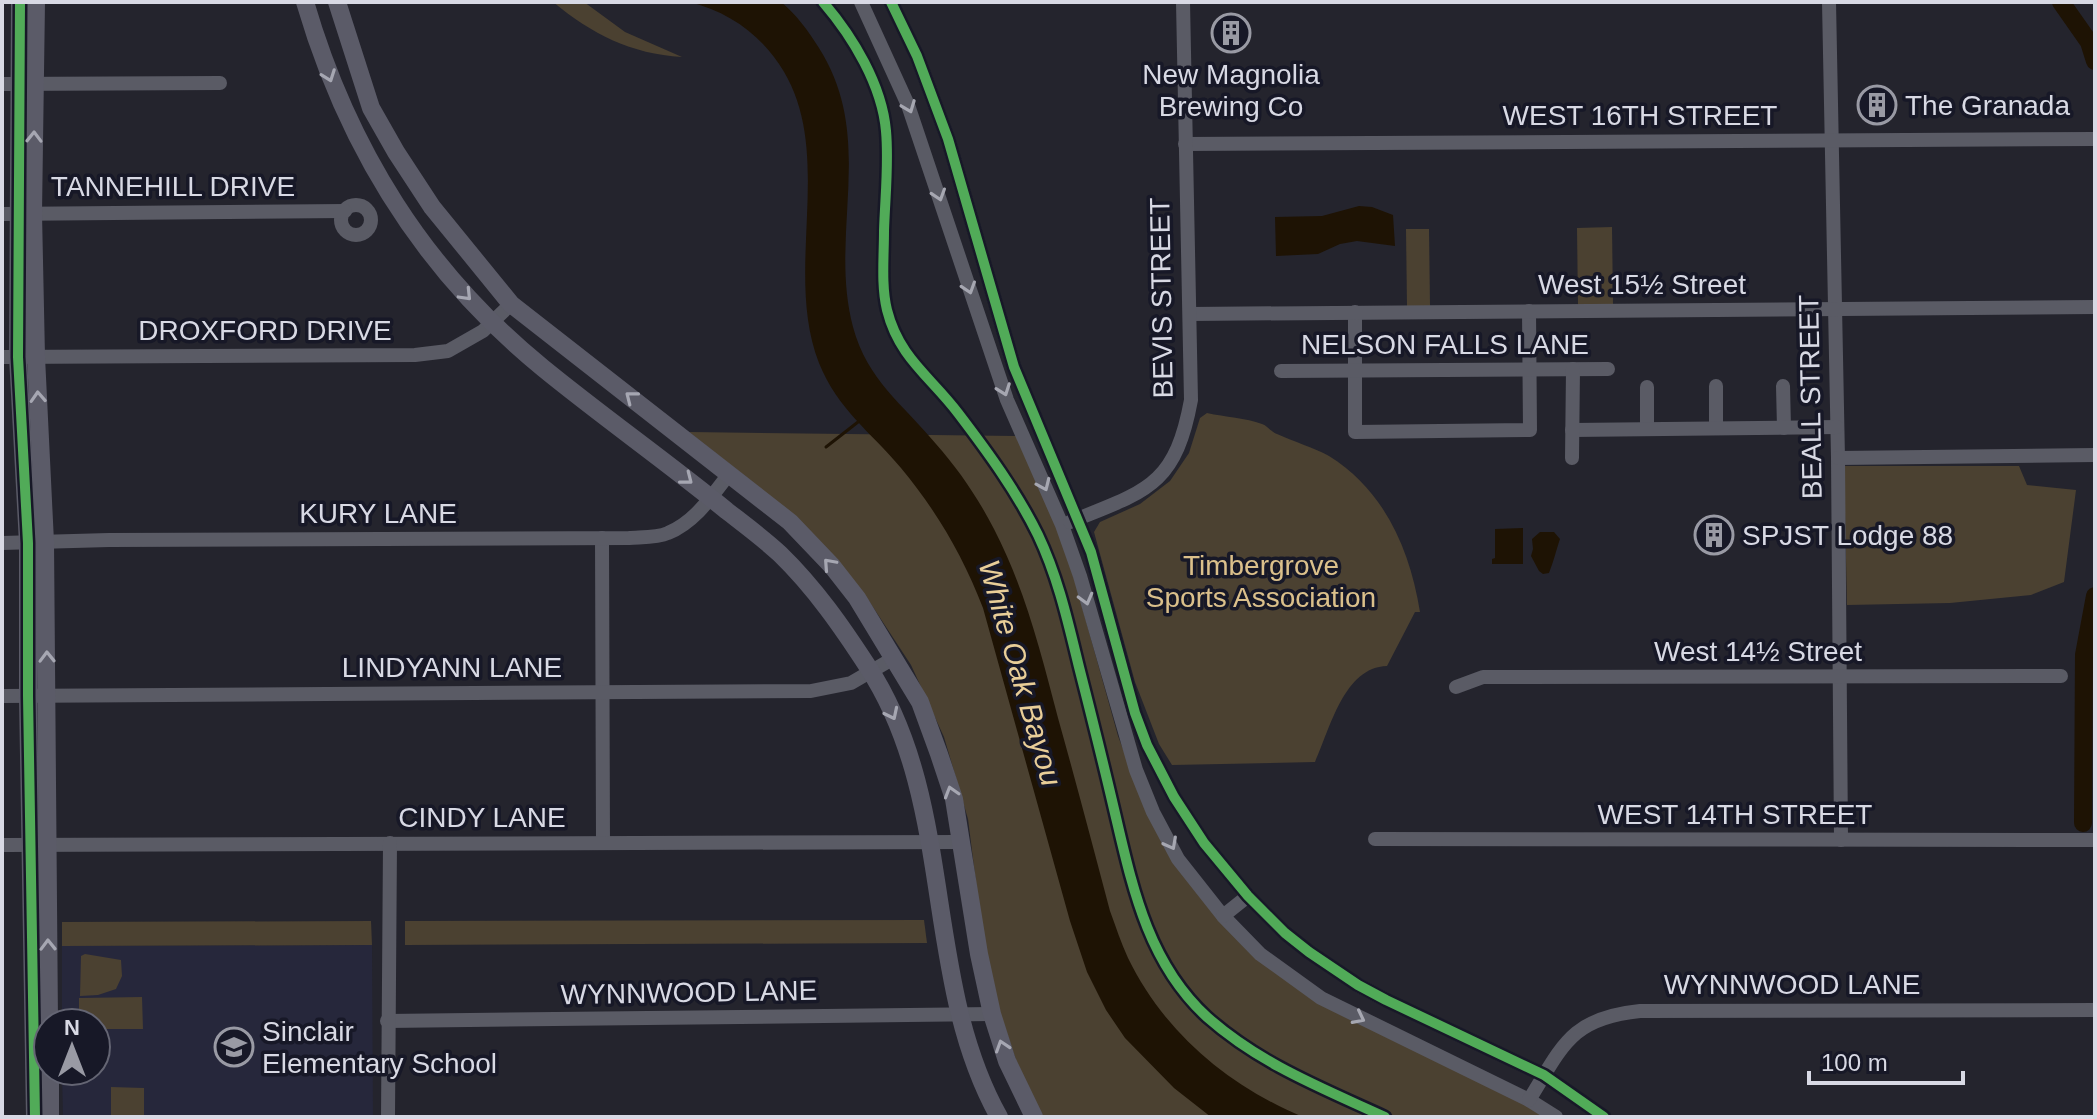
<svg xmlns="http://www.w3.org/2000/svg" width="2097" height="1119" viewBox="0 0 2097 1119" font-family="Helvetica,sans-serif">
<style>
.built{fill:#26273b}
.green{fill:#4b4131}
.water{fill:#1e1304}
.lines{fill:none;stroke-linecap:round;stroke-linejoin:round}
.stream{stroke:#1e1304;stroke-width:3}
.river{stroke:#1e1304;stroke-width:18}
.minor{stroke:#5a5b65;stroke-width:14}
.major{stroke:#5b5b68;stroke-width:18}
.cycleway-casing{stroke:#171827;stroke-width:15}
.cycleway{stroke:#51ab58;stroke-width:10}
.oneway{stroke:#a6a7b2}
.oneway2{stroke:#a6a7b1}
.labels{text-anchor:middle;stroke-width:7;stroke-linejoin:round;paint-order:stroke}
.poi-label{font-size:28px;fill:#d8d9e4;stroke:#171827;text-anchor:start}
.street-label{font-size:28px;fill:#d8d9e4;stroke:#171827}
.park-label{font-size:28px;fill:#dbc08b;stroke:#171827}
.water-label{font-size:30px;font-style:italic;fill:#e9ce98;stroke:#171827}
</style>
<rect width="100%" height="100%" fill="#24242d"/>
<path class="built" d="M372,945l1,172h-310l-1,-46h34v-48h-34v-77z"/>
<g class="green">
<path d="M553,2h31l41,30 57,25c-51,-3 -90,-23 -129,-55z"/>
<path d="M1612,227l1,77 -35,1 -1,-77z"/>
<path d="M1406,229h23l1,77h-23z"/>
<path d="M1207,413c18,4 39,5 55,11 6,2 9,8 15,10 17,8 36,13 52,22 56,35 81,94 91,156h-5l-28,54c-43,1 -57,63 -72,96l-143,3 -13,-21 -24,-62 -41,-150 6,-10 40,-18 30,-23 19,-28 11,-35z"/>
<path d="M689,432l327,4 38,85 17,46 47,169 27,70 108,147 293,164h-503l-26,-54 -21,-62 -14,-71 -14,-111 -24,-82 -33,-72 -42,-64 -109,-113z"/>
<path d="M1844,466h175l8,19 49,5 -12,92 -33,13 -81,8 -103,2z"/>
<path d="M924,920l3,23 -522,2v-24z"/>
<path d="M371,921l1,24 -310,1v-24z"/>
<path d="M85,954l36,6 1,16 -6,13 -18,6 -18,1 1,-40z"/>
<path d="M142,997l1,32h-47v-6h-17v-25z"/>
<path d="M111,1087l33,1v29h-33z"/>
</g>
<g class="water">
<path d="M690,2h91c15,12 28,30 38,46 58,92 9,184 34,279 14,53 50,77 83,117 23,26 42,54 58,85 31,60 47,124 64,189 18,64 35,129 52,193 6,16 11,32 18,47 36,74 99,127 175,159h-92l-37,-29 -49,-50 -19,-28 -19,-38 -17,-51 -87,-313c-20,-52 -47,-98 -82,-140 -31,-37 -63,-58 -82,-105 -38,-97 22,-219 -45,-306 -21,-28 -50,-46 -84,-55z"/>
<path d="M1359,206l13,1 21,8 2,31 -38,-5 -17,3 -22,10 -42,2 -1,-39 47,-1z"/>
<path d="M1523,528v36h-31v-5l3,-1v-29z"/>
<path d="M1540,532h14l6,7c-4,12 -6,21 -11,34l-6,1 -4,-3 -8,-15 2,-7 -1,-10z"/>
</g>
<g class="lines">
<path class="stream" d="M826,447l32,-25"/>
<g class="river">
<path d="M2061,2l28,40 6,19"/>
<path d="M2083,823l1,-168 11,-59"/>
</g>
<g class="minor">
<path d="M861,2l47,103 99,295 55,125 18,51 56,194 17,42 25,47 45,57 37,38 61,44 208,102 27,17"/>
<path d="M891,2l26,54 31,83 66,228 77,185 44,161 12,32 27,52 30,46 44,53 37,37 24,19 49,33 28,15 158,75 60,42"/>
<path d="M1829,2l9,456 3,382"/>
<path d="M2,84l218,-1"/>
<path d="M1185,144l910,-5"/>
<circle cx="356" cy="220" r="15"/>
<path d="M2,214l343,-3"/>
<path d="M1355,312v120l175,-2 -1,-119"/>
<path d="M1190,314l905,-7"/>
<path d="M2,357l413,-2 33,-4 35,-20 28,-27"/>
<path d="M1281,371l327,-2"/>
<path d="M1716,386v42"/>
<path d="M1783,386l1,42"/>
<path d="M1647,387v42"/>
<path d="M1572,430l265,-3"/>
<path d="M1572,458l1,-89"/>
<path d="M1838,458l257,-3"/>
<path d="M1070,522c76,-31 105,-35 121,-122l-8,-398"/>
<path d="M602,538l1,304"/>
<path d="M2,543l107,-3 520,-2c12,-1 28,0 39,-5 27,-11 44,-37 61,-59"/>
<path d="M1456,687l27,-10h20l558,-1"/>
<path d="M2,696l809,-5 40,-8 43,-25"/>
<path d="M1375,839l720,1"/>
<path d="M2,845l960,-3"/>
<path d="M1223,916l25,-20"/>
<path d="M387,1021l605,-7"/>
<path d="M1529,1100c34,-55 42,-82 111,-89l455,-1"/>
<path d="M388,1117l2,-274"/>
</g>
<g class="major">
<path d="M20,2l-2,355 10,186v153l7,421"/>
<path d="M36,2l-3,211 3,144 9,185 4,481"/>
<path d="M305,2c43,147 119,269 238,366 60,49 124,94 184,143 18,14 37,28 53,43 35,34 62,73 88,113 89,137 53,310 131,450"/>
<path d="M337,2l34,106 25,44 36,55 79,97 279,218 42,44 25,32 63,104 19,52 15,45 25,155 13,60 15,47 27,56"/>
<path d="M50,1071v46"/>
</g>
<defs>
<g id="cycleway">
<path d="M20,2l-2,355 10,186v153l7,421"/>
<path d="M823,2c30,35 59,83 63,129 3,33 -1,67 -2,100 0,26 -3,54 3,79 12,48 44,67 71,103 29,38 59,79 80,122 20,42 30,87 41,132 12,47 24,95 35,142 18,76 33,153 93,208 53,47 115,71 178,100"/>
<path d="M891,2l26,54 31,83 66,228 77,185 44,161 12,32 27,52 30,46 44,53 37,37 24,19 49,33 28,15 158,75 60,42"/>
</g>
</defs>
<use href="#cycleway" class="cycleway-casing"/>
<use href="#cycleway" class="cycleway"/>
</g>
<defs><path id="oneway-chevron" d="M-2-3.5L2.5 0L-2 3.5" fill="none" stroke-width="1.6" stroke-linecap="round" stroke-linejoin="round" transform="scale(2)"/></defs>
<g class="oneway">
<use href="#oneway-chevron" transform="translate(329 76) rotate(70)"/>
<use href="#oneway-chevron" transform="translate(34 137) rotate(-89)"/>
<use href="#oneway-chevron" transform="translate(466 295) rotate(46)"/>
<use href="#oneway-chevron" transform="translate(38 397) rotate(-93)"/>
<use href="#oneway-chevron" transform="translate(631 397) rotate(-142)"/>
<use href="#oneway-chevron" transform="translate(687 479) rotate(38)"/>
<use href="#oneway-chevron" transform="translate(829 564) rotate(-132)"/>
<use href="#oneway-chevron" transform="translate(47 657) rotate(-91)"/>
<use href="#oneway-chevron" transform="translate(892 714) rotate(64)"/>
<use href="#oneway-chevron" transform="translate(951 792) rotate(-107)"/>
<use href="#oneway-chevron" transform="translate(48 945) rotate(-91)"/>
<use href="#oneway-chevron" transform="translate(1002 1046) rotate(-108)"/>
</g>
<g class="oneway2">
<use href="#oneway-chevron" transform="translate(909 107) rotate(69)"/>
<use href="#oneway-chevron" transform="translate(939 195) rotate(72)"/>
<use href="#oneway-chevron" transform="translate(969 288) rotate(72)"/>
<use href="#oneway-chevron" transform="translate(1004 390) rotate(70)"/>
<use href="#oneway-chevron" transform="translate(1044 485) rotate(66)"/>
<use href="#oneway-chevron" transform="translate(1086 599) rotate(75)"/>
<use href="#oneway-chevron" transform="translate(1171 844) rotate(62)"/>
<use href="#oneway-chevron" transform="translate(1359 1018) rotate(27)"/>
</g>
<defs>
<symbol id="building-ring" viewBox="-11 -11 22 22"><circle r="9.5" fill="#171827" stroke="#999aa4" stroke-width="1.5"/><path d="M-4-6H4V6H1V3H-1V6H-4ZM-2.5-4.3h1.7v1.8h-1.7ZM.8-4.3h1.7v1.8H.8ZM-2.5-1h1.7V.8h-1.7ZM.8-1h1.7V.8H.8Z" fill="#999aa4"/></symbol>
<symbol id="school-ring" viewBox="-11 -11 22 22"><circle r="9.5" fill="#171827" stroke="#999aa4" stroke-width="1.5"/><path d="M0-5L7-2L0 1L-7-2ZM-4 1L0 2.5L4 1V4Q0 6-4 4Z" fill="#999aa4"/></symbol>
</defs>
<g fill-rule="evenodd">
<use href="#building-ring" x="1209" y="11" width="44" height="44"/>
<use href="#building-ring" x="1855" y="83" width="44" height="44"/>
<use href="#building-ring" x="1692" y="513" width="44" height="44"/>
<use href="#school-ring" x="212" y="1025" width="44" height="44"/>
</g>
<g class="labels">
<g class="poi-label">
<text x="1231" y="84" text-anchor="middle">New Magnolia<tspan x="1231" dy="32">Brewing Co</tspan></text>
<text x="1905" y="115">The Granada</text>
<text x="1742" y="545">SPJST Lodge 88</text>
<text x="262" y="1041">Sinclair<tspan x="262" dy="32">Elementary School</tspan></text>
</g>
<g class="street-label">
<text x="1640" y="125">WEST 16TH STREET</text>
<text x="173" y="196">TANNEHILL DRIVE</text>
<text x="1642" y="294">West 15½ Street</text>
<text transform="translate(1161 298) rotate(-91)" y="10">BEVIS STREET</text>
<text x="265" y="340">DROXFORD DRIVE</text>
<text x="1445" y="354">NELSON FALLS LANE</text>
<text transform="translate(1810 397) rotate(-91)" y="10">BEALL STREET</text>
<text x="378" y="523">KURY LANE</text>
<text x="1758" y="661">West 14½ Street</text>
<text x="452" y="677">LINDYANN LANE</text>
<text x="1735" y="824">WEST 14TH STREET</text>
<text x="482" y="827">CINDY LANE</text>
<text x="1792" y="994">WYNNWOOD LANE</text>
<text transform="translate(689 992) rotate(-1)" y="10">WYNNWOOD LANE</text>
</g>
<g class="park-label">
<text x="1261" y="575">Timbergrove<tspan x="1261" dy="32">Sports Association</tspan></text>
</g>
<g class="water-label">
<text transform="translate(1020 673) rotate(74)" y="10">White Oak Bayou</text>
</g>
</g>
<rect width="2097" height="1119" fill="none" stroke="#d8d9e4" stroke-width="8"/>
<g transform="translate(72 1047)"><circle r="38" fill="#171827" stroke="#646573" stroke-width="2"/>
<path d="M0-6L14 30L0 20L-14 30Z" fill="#999aa4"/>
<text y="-12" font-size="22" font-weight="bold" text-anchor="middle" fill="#d8d9e4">N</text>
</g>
<path d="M1809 1071v12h154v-12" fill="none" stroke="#d8d9e4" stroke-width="4"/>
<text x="1821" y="1071" font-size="24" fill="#d8d9e4" stroke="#171827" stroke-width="6" paint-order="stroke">100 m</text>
</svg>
